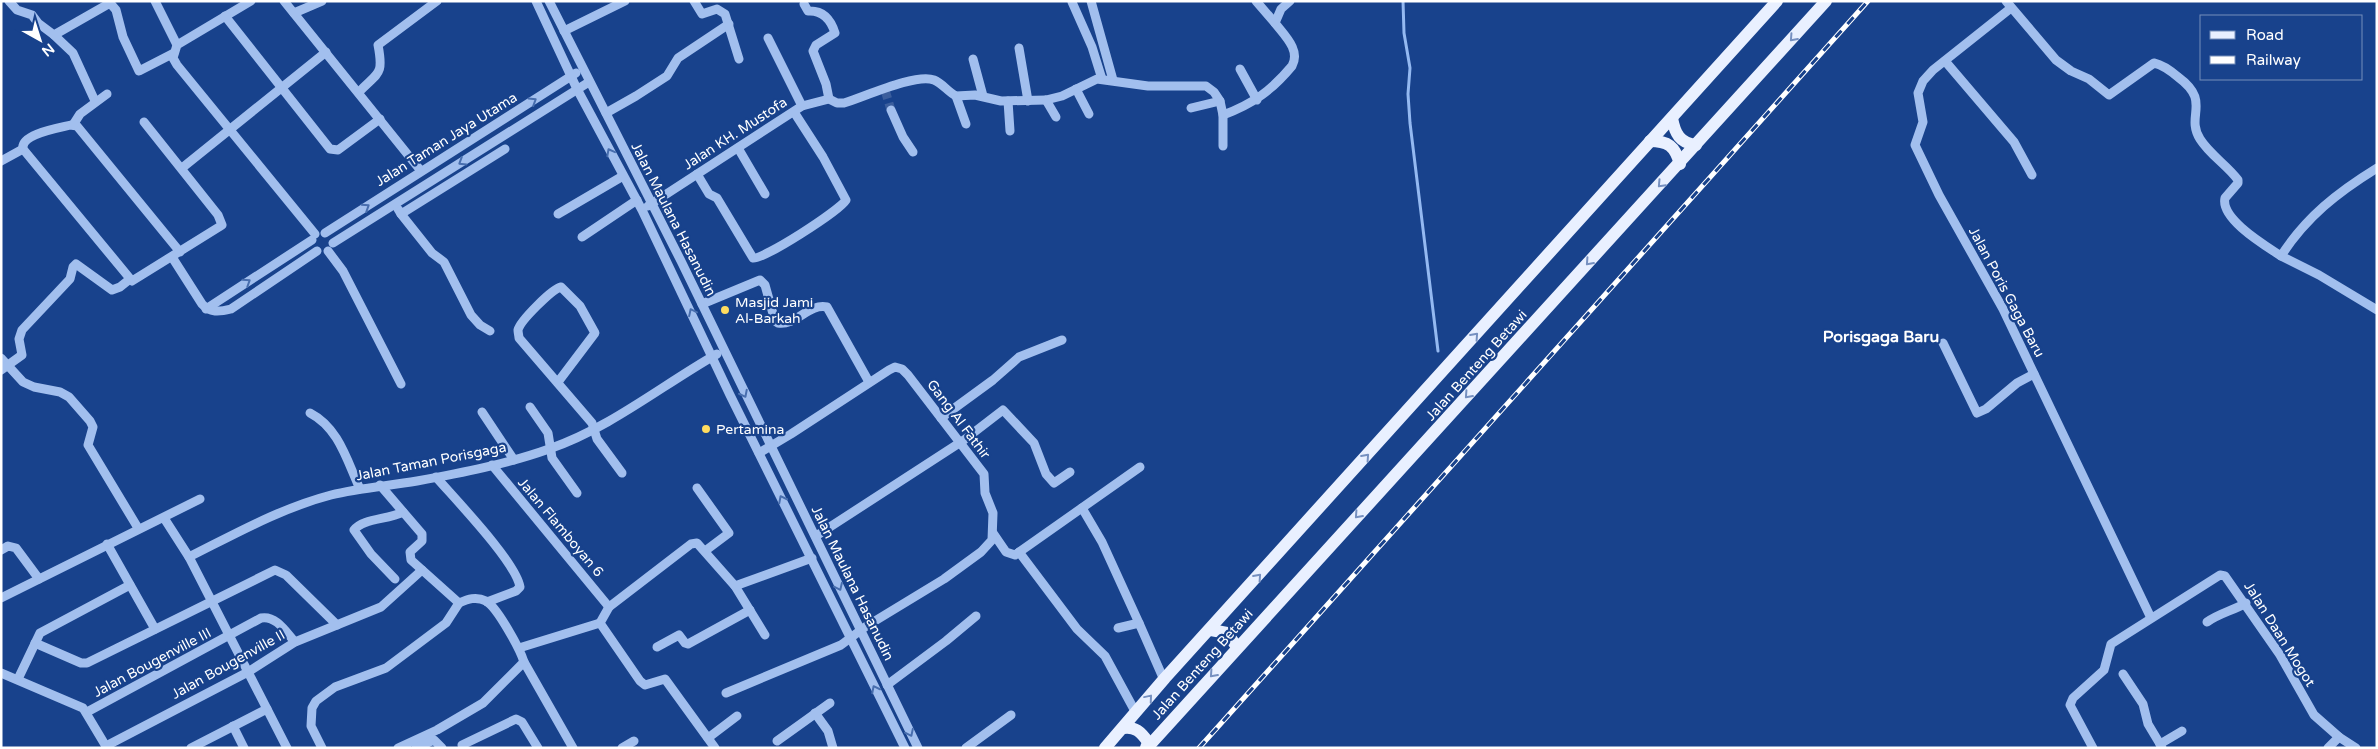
<svg xmlns="http://www.w3.org/2000/svg" width="2378" height="749" viewBox="0 0 2378 749" font-family="'Varela Round',sans-serif">
<style>
.lines{fill:none;stroke-linecap:round;stroke-linejoin:round}
.stream{stroke:#94b9f1;stroke-width:3}
.minor-tunnel{stroke:#3b5e9d;stroke-width:9;stroke-dasharray:9 4.5;stroke-linecap:butt}
.minor{stroke:#a2bfee;stroke-width:9}
.major{stroke:#e9f0ff;stroke-width:12}
.rail-casing{stroke:#fff;stroke-width:5}
.rail{stroke:#18428c;stroke-width:3;stroke-dasharray:9;stroke-linecap:butt}
.oneway{stroke:#7690c0}
.oneway2{stroke:#486eae}
.poi-dot{fill:#ffdc5f;stroke:#18428c;stroke-width:2}
.labels{text-anchor:middle;stroke-width:4.5;stroke-linejoin:round;paint-order:stroke}
.street-label{font-size:14px;fill:#fff;stroke:#18428c}
.poi-label{font-size:14px;fill:#fff;stroke:#18428c;text-anchor:start}
.quarter-label{font-size:16px;font-weight:bold;fill:#fff;stroke:#18428c}
</style>
<rect width="100%" height="100%" fill="#18428c"/>
<g class="lines">
<path class="stream" d="M1403,1l1,32 6,35 -2,26 2,29 28,228"/>
<path class="minor-tunnel" d="M885,90l6,20"/>
<g class="minor">
<path d="M9,1l8,9 15,5 6,8 16,12 56,-32 6,7 7,27 16,34 35,-18"/>
<path d="M155,1l22,44"/>
<path d="M251,1l-74,44 -4,13 4,7 138,169"/>
<path d="M284,1l137,170"/>
<path d="M536,1l41,88 65,121 88,185 175,353"/>
<path d="M549,1l132,260 237,487"/>
<path d="M694,1l8,13 15,-5 8,5 14,45"/>
<path d="M1091,1l22,79"/>
<path d="M1256,1l19,22"/>
<path d="M2006,1l50,59 15,11 18,8 20,16 45,-32c9,2 17,8 24,14 34,25 7,38 22,62 10,16 27,26 38,41v3l-13,15c-5,21 41,48 56,58 25,-39 57,-64 96,-88"/>
<path d="M1072,2l20,45 10,32"/>
<path d="M804,4l4,7c15,-1 23,9 27,22l-19,12 -3,6 13,33 3,15"/>
<path d="M2011,8l-78,62 -10,11 -5,12 5,29 -8,23 24,50 64,114 148,309"/>
<path d="M294,13l28,-12"/>
<path d="M225,16l105,133 8,1 42,-31"/>
<path d="M564,31l61,-30"/>
<path d="M54,35l19,18 22,48"/>
<path d="M768,38l34,68"/>
<path d="M1019,48l9,53"/>
<path d="M973,59l10,37"/>
<path d="M1945,61l69,81 18,33"/>
<path d="M1240,69l17,31"/>
<path d="M1076,89l13,25"/>
<path d="M359,92c19,-20 25,-16 19,-47l59,-44"/>
<path d="M956,96l10,28"/>
<path d="M1046,100l10,17"/>
<path d="M1008,101l2,30"/>
<path d="M1191,108l29,-7"/>
<path d="M891,110l12,27 10,15"/>
<path d="M606,113l30,-17 31,-20 11,-18 51,-34"/>
<path d="M1223,115c30,-11 49,-25 69,-49 9,-16 -8,-31 -17,-43l6,-14 9,-8"/>
<path d="M144,122l74,93 4,10 -3,2 -87,54 -109,-132c-3,-15 36,-21 48,-24l6,1 103,126"/>
<path d="M73,125l7,-11 27,-20"/>
<path d="M738,148l27,46"/>
<path d="M1,161l22,-12"/>
<path d="M182,168l144,-116"/>
<path d="M697,174l12,20 8,4 36,60c10,2 86,-47 93,-58l-23,-43 -29,-45"/>
<path d="M648,206l154,-100 27,-7 8,4h7c20,-6 72,-30 90,-23 8,3 14,12 22,16l19,-1 26,6 45,-1 16,-4 35,-17 51,7h58l8,6 6,9 3,14v31"/>
<path d="M398,209l3,5 104,-65"/>
<path d="M401,214l31,39 12,9 27,53 9,10 10,6"/>
<path d="M558,214l65,-38"/>
<path d="M325,233l251,-160"/>
<path d="M582,237l55,-37"/>
<path d="M333,243l256,-161"/>
<path d="M328,251l15,20 58,113"/>
<path d="M2281,256l38,19 58,35"/>
<path d="M172,257l30,47c8,9 17,8 29,5l86,-58"/>
<path d="M702,304l58,-24 5,5 10,36 3,2c18,3 31,-20 49,-16l42,75"/>
<path d="M206,309l106,-69"/>
<path d="M1943,343l34,70 9,-4 31,-26 17,-9"/>
<path d="M1,358l22,24 11,5 26,5 9,5 21,24 3,6 -5,18 50,83"/>
<path d="M1,370l21,-15 -3,-16 3,-9 48,-51 3,-12 3,-3 36,26 8,-3 10,-8"/>
<path d="M558,382l37,-49 -15,-27 -19,-19c-9,2 -41,34 -43,43 0,3 1,6 1,8l73,85 5,16 25,34"/>
<path d="M530,407l18,26 4,25 25,35"/>
<path d="M482,412l32,48"/>
<path d="M310,413c29,15 37,48 50,76"/>
<path d="M941,418l52,-38 26,-23 43,-17"/>
<path d="M492,465l117,142"/>
<path d="M436,477c19,22 80,85 84,110l-4,4 -29,11"/>
<path d="M380,485l42,49v7l-12,11 1,8 48,43c9,-4 17,-7 27,-2 11,6 34,48 38,61l49,86"/>
<path d="M697,488l32,45 -24,18"/>
<path d="M1082,508l20,34 37,81"/>
<path d="M164,518l25,39 98,191"/>
<path d="M993,533l13,19 9,3 125,-88"/>
<path d="M816,536l148,-96 39,-30 31,33 12,31 8,9 16,-11"/>
<path d="M107,544l48,85"/>
<path d="M1,550l7,-4 8,2 23,31"/>
<path d="M1019,552l58,77 28,27 31,57"/>
<path d="M189,557c46,-23 92,-49 142,-62 28,-7 57,-9 86,-14 44,-8 90,-17 132,-32 61,-21 112,-63 168,-95"/>
<path d="M395,579l-24,-25 -17,-24c9,-12 34,-10 49,-18"/>
<path d="M735,586l77,-28"/>
<path d="M1,598l199,-99"/>
<path d="M2207,622c13,-9 25,-11 39,-19"/>
<path d="M1118,628l21,-5 25,57"/>
<path d="M35,643l46,20h6l188,-93 11,5 51,50"/>
<path d="M657,647l22,-12 6,8 3,1 62,-34"/>
<path d="M519,648l81,-25"/>
<path d="M1,673l82,35 24,40"/>
<path d="M2123,674l20,30 5,20 12,20"/>
<path d="M18,679l22,-46 90,-48"/>
<path d="M887,685l59,-44 30,-25"/>
<path d="M726,693l115,-48 24,-18 79,-48 37,-27 11,-12 1,-27 -8,-20 -1,-19 -76,-99 -6,-6 -7,-2 -6,3 -98,64 -32,19"/>
<path d="M87,712l174,-94c15,-3 25,14 34,24"/>
<path d="M815,713l13,18 5,17"/>
<path d="M233,726l11,22"/>
<path d="M708,738l29,-22"/>
<path d="M777,741l53,-38"/>
<path d="M462,745l54,-26 6,3 16,26"/>
<path d="M106,746l142,-74 47,-30 86,-35 41,-37"/>
<path d="M191,748l76,-39"/>
<path d="M322,748l-11,-22 1,-18 4,-7 19,-14 51,-19 60,-45 13,-20"/>
<path d="M398,748l39,-18 46,-27 41,-41"/>
<path d="M416,748l18,-8 8,8"/>
<path d="M622,748l12,-7"/>
<path d="M715,748l-50,-69 -20,6 -5,-4 -40,-58 9,-16 82,-63 6,-1 38,43 30,49"/>
<path d="M966,748l45,-33"/>
<path d="M2093,748l-23,-43 3,-7 31,-28 7,-26 109,-69 5,1 55,79 34,60 25,22 17,11"/>
<path d="M2162,748l-2,-4 22,-13"/>
<path d="M2328,748l11,-11"/>
</g>
<g class="major">
<path d="M1672,118c3,16 8,25 24,27"/>
<path d="M1650,141c18,0 25,5 30,23"/>
<path d="M1211,630l16,3 10,14"/>
<path d="M1123,728c12,-2 18,4 25,14l-2,6"/>
<path d="M1105,748l60,-70 612,-677"/>
<path d="M1147,748l679,-747"/>
</g>
<defs>
<path id="rail" d="M1199,748l669,-747"/>
</defs>
<use href="#rail" class="rail-casing"/>
<use href="#rail" class="rail"/>
</g>
<defs><path id="oneway-chevron" d="M-2-3.5L2.5 0L-2 3.5" fill="none" stroke-width="1.6" stroke-linecap="round" stroke-linejoin="round" transform="scale(1.25)"/></defs>
<g class="oneway">
<use href="#oneway-chevron" transform="translate(1793 38) rotate(132)"/>
<use href="#oneway-chevron" transform="translate(1661 184) rotate(133)"/>
<use href="#oneway-chevron" transform="translate(1589 262) rotate(132)"/>
<use href="#oneway-chevron" transform="translate(1475 336) rotate(-48)"/>
<use href="#oneway-chevron" transform="translate(1468 395) rotate(132)"/>
<use href="#oneway-chevron" transform="translate(1366 457) rotate(-48)"/>
<use href="#oneway-chevron" transform="translate(1358 515) rotate(132)"/>
<use href="#oneway-chevron" transform="translate(1258 577) rotate(-48)"/>
<use href="#oneway-chevron" transform="translate(1213 674) rotate(132)"/>
<use href="#oneway-chevron" transform="translate(1149 698) rotate(-50)"/>
</g>
<g class="oneway2">
<use href="#oneway-chevron" transform="translate(533 101) rotate(-32)"/>
<use href="#oneway-chevron" transform="translate(610 152) rotate(-118)"/>
<use href="#oneway-chevron" transform="translate(462 162) rotate(148)"/>
<use href="#oneway-chevron" transform="translate(366 207) rotate(-33)"/>
<use href="#oneway-chevron" transform="translate(247 282) rotate(-33)"/>
<use href="#oneway-chevron" transform="translate(692 312) rotate(-116)"/>
<use href="#oneway-chevron" transform="translate(744 394) rotate(63)"/>
<use href="#oneway-chevron" transform="translate(782 499) rotate(-117)"/>
<use href="#oneway-chevron" transform="translate(839 587) rotate(65)"/>
<use href="#oneway-chevron" transform="translate(875 689) rotate(-117)"/>
<use href="#oneway-chevron" transform="translate(910 733) rotate(64)"/>
</g>
<g class="poi-dot">
<circle cx="725" cy="310" r="5"/>
<circle cx="706" cy="429" r="5"/>
</g>
<g class="labels">
<g class="street-label">
<text transform="translate(735 133) rotate(-33)" y="5">Jalan KH. Mustofa</text>
<text transform="translate(446 139) rotate(-32)" y="5">Jalan Taman Jaya Utama</text>
<text transform="translate(674 219) rotate(63)" y="5">Jalan Maulana Hasanudin</text>
<text transform="translate(2007 292) rotate(62)" y="5">Jalan Poris Gaga Baru</text>
<text transform="translate(1476 365) rotate(-48)" y="5">Jalan Benteng Betawi</text>
<text transform="translate(959 419) rotate(53)" y="5">Gang Al Fathir</text>
<text transform="translate(431 461) rotate(-11)" y="5">Jalan Taman Porisgaga</text>
<text transform="translate(561 527) rotate(50)" y="5">Jalan Flamboyan 6</text>
<text transform="translate(853 583) rotate(64)" y="5">Jalan Maulana Hasanudin</text>
<text transform="translate(2280 634) rotate(58)" y="5">Jalan Daan Mogot</text>
<text transform="translate(152 662) rotate(-28)" y="5">Jalan Bougenville III</text>
<text transform="translate(228 664) rotate(-29)" y="5">Jalan Bougenville II</text>
<text transform="translate(1202 664) rotate(-48)" y="5">Jalan Benteng Betawi</text>
</g>
<g class="poi-label">
<text x="735" y="307">Masjid Jami<tspan x="735" dy="16">Al-Barkah</tspan></text>
<text x="716" y="434">Pertamina</text>
</g>
<g class="quarter-label">
<text x="1881" y="342">Porisgaga Baru</text>
</g>
</g>
<rect width="2378" height="749" fill="none" stroke="#ffffff" stroke-width="5"/>
<rect x="2200" y="15" width="162" height="65" fill="#18428c" stroke="#748eba"/>
<rect x="2210" y="31" width="25" height="8" fill="#e9f0ff" stroke="#748eba"/>
<text x="2246" y="40" font-size="15" fill="#ffffff">Road</text>
<rect x="2210" y="56" width="25" height="8" fill="#ffffff" stroke="#748eba"/>
<text x="2246" y="65" font-size="15" fill="#ffffff">Railway</text>
<g transform="translate(40 40) rotate(141)" stroke="#18428c" stroke-width="4" paint-order="stroke">
<path d="M0-4L9 19L0 12L-9 19Z" fill="#ffffff"/>
<text y="-8" font-size="14" font-weight="bold" text-anchor="middle" fill="#ffffff">N</text>
</g>
</svg>
